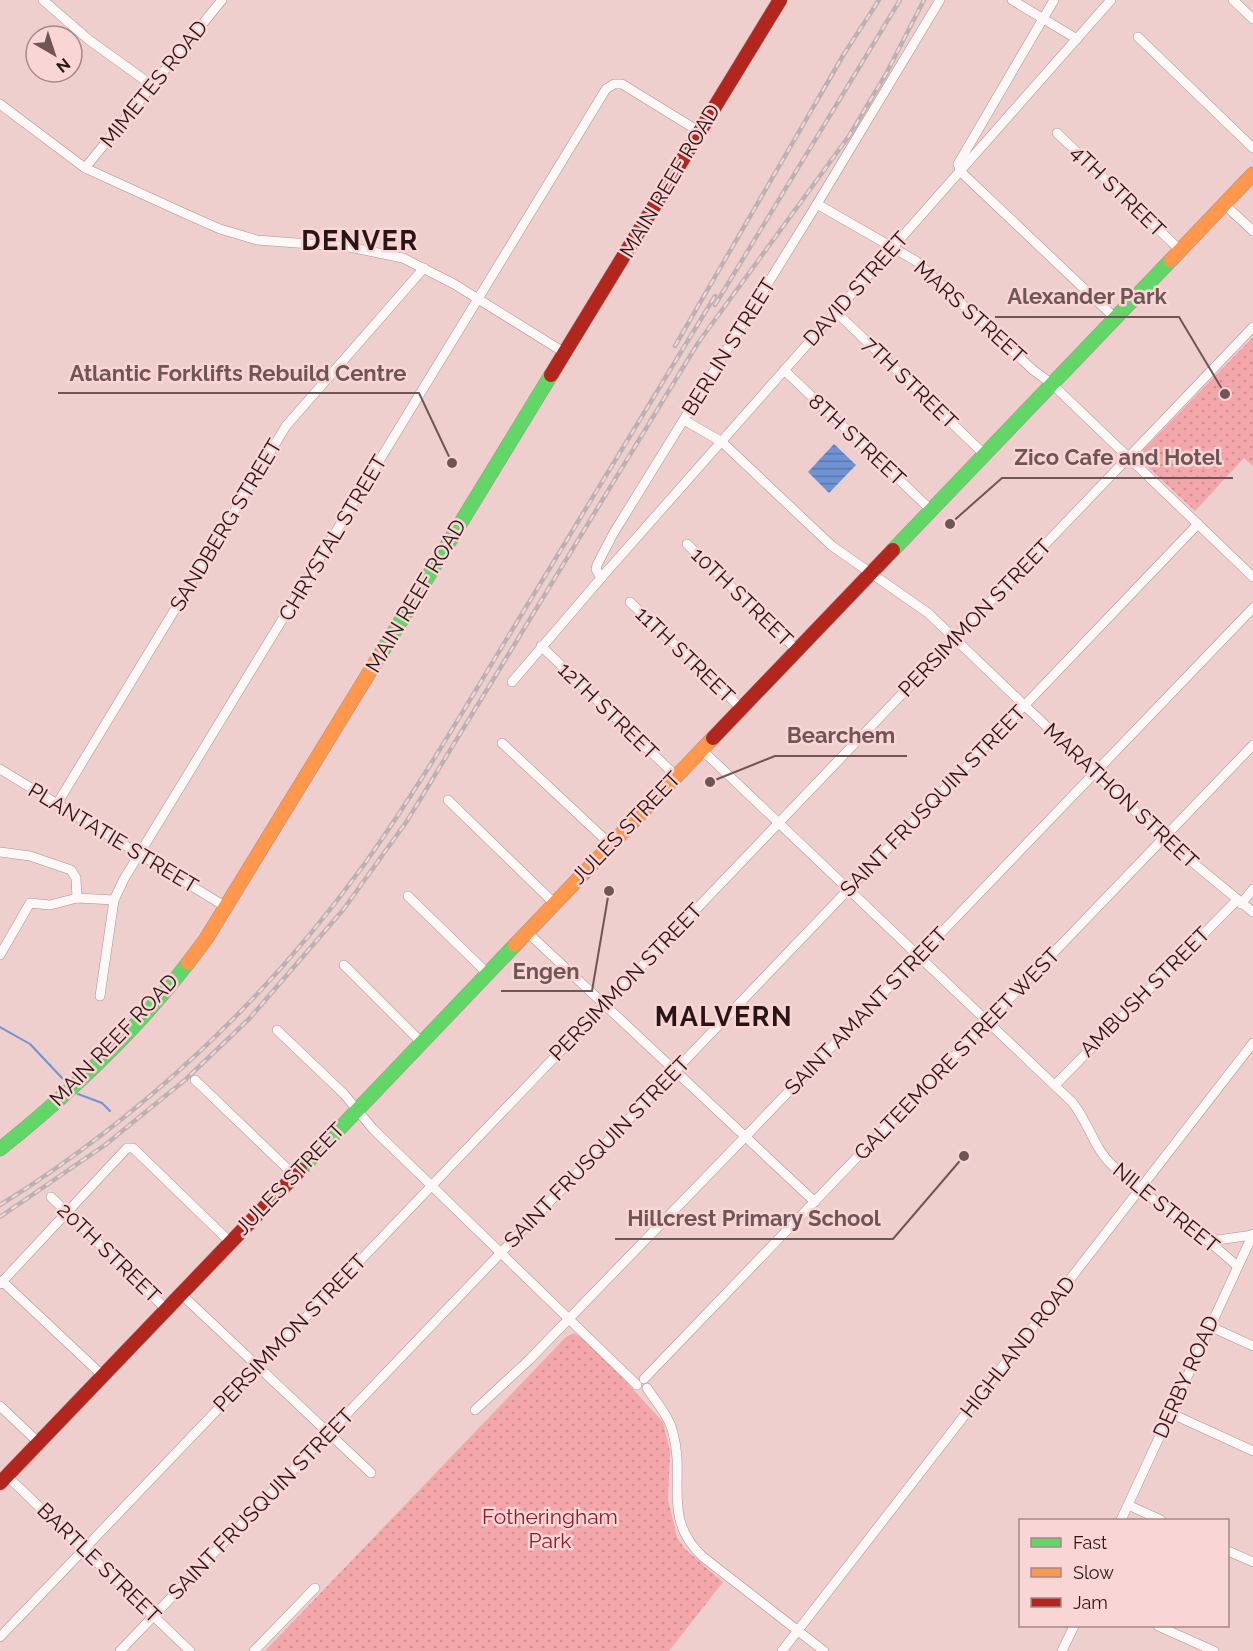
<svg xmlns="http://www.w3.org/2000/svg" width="1253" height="1651" viewBox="0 0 1253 1651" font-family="Raleway,sans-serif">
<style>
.grass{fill:url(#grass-dots)}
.water{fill:url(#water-rules)}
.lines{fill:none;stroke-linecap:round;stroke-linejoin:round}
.stream{stroke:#7093d3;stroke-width:2}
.street-casing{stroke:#a99191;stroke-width:10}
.fast-casing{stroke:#a99191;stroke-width:15}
.slow-casing{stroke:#a99191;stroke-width:15}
.jam-casing{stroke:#a99191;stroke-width:15}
.street{stroke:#fdf8f8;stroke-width:9}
.fast{stroke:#63d668;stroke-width:14}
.slow{stroke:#ff974d;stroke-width:14}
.jam{stroke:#b3261e;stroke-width:14}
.rail-casing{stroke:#bab2b2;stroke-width:4.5}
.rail{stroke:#f9d5d5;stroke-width:2;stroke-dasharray:7;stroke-linecap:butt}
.labels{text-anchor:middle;stroke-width:5;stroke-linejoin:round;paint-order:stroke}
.street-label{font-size:21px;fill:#2a1516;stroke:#f9d5d5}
.park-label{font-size:21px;fill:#8c1a2d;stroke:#f9d5d5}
.district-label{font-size:27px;font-weight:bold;letter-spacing:1.5px;fill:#2a1516;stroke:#f9d5d5}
.leader{fill:none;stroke:#6f5656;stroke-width:2}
.callout-dot{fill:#6f5656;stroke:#f9d5d5;stroke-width:2}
.callout-label{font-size:22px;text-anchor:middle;font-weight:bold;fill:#6f5656;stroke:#f9d5d5;stroke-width:5;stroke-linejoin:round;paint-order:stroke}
</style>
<defs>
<pattern id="grass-dots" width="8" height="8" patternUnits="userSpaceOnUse" patternTransform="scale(1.5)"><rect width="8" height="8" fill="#f3a7aa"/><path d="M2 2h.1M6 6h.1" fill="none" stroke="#d08f92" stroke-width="1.8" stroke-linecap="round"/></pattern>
<pattern id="water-rules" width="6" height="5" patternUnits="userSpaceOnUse" patternTransform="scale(1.5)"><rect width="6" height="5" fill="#7093d3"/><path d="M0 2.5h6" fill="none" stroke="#5c77aa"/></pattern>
</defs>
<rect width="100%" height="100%" fill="#efcece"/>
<g class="grass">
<path d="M1253,337v129l-9,-8 -49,53 -48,-45 -6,-14z"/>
<path d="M574,1333l18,12 71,77 7,30 -2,48 9,37 8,12 38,33 -54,69h-404l301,-314z"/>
</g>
<path class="water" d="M834,444l22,21 -27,28 -21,-21z"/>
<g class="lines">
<g class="stream">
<path d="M0,1027l30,17 33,35"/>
<path d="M78,1094l24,9 8,8"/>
</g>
<defs>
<g id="street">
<path d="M43,0l46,40 64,46"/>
<path d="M1012,0l65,39"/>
<path d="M1054,0l-96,164 3,8 154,146"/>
<path d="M1233,0l20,19"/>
<path d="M1138,37l115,111"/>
<path d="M0,104l85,64 101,46 34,15 37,11 92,7 54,11 51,26 111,69"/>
<path d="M1057,133l123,117"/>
<path d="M85,168l137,-168"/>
<path d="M817,204l99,57 117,109 19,14 201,193"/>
<path d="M1224,204l29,27"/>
<path d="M836,312l148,142"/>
<path d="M784,370l147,140"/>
<path d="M684,420l38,22 110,104 96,67 235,225 90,74"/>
<path d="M687,544l110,106"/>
<path d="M601,578l510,-578"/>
<path d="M630,602l111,106"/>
<path d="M541,646l135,130"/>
<path d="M512,682l89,-104 -5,-9 1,-4 16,-31 204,-330 123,-204"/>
<path d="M502,743l108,101"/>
<path d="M701,749l371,353c16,19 22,46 39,62 39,37 87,65 126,102"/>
<path d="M0,769l226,138"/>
<path d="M448,800l106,103"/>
<path d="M57,804l229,-378 138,-158"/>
<path d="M0,852l30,4 41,14 5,8 1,20"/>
<path d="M408,896l79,77"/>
<path d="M1241,904l12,-15"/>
<path d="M527,932l288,270"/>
<path d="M0,955l30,-52 20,2 27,-7 37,2"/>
<path d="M344,965l77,77"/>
<path d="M100,996l14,-96 10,-21 482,-790 8,-5h8l78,48"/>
<path d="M277,1030l67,64 29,35 264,256"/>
<path d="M195,1080l99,95"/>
<path d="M1055,1085l182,-185"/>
<path d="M51,1197l115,112"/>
<path d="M1210,1241l43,-6"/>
<path d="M2,1281l101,95"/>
<path d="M0,1284l127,-136h6l97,94"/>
<path d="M181,1294l190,179"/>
<path d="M1209,1326l44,20"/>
<path d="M644,1379l609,-634"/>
<path d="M647,1388c9,14 22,28 26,45 13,46 -12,85 30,124l121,94"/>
<path d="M0,1406l39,37"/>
<path d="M475,1410l54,-50 216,-223 508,-529"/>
<path d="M1170,1413l83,38"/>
<path d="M7,1476l183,175"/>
<path d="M1128,1505l33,15"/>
<path d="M1121,1520l132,-286"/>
<path d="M1228,1551l25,11"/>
<path d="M1158,1626l56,25"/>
<path d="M0,1637l1253,-1310"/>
<path d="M120,1651l1078,-1127"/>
<path d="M254,1651l61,-63"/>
<path d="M782,1651l471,-608"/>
<path d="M1062,1651l12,-25"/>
</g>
<g id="fast">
<path d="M893,550l278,-290"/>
<path d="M380,655l171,-280"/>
<path d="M0,1149c69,-55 134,-116 188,-186"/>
<path d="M300,1170l215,-225"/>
</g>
<g id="slow">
<path d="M1171,260l82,-86"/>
<path d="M515,945l198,-207"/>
<path d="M188,963l18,-24 174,-284"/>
</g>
<g id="jam">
<path d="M551,375l229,-375"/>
<path d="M713,738l180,-188"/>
<path d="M0,1483l300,-313"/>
</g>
</defs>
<use href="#street" class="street-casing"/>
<use href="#fast" class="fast-casing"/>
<use href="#slow" class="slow-casing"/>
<use href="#jam" class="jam-casing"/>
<use href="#street" class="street"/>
<use href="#fast" class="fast"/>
<use href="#slow" class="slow"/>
<use href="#jam" class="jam"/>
<defs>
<g id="rail">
<path d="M715,305l185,-305"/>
<path d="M675,346l169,-292 35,-54"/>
<path d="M0,1205c142,-88 265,-204 363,-339 56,-78 104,-162 154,-244 66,-108 132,-217 198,-326"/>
<path d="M0,1217l105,-72 80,-65 64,-61 94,-109 64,-89 291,-478 151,-207 37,-62 38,-74"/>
</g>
</defs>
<use href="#rail" class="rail-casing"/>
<use href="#rail" class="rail"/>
</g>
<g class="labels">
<g class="street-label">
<text transform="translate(154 84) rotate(-51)" y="7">MIMETES ROAD</text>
<text transform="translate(670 181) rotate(-59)" y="7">MAIN REEF ROAD</text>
<text transform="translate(1118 191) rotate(44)" y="7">4TH STREET</text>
<text transform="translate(856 289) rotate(-48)" y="7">DAVID STREET</text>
<text transform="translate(970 312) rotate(42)" y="7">MARS STREET</text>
<text transform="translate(729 347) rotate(-58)" y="7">BERLIN STREET</text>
<text transform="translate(910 383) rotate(44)" y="7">7TH STREET</text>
<text transform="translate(857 440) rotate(43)" y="7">8TH STREET</text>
<text transform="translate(226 525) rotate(-59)" y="7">SANDBERG STREET</text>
<text transform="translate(333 538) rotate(-59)" y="7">CHRYSTAL STREET</text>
<text transform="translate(416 596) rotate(-59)" y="7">MAIN REEF ROAD</text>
<text transform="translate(742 597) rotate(44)" y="7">10TH STREET</text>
<text transform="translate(975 618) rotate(-46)" y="7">PERSIMMON STREET</text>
<text transform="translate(685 655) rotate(44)" y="7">11TH STREET</text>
<text transform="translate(608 711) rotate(44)" y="7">12TH STREET</text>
<text transform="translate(1121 796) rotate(43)" y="7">MARATHON STREET</text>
<text transform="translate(933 801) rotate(-46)" y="7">SAINT FRUSQUIN STREET</text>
<text transform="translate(626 828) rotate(-46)" y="7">JULES STREET</text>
<text transform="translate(113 838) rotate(31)" y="7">PLANTATIE STREET</text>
<text transform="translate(626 982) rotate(-46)" y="7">PERSIMMON STREET</text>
<text transform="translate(1145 992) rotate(-45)" y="7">AMBUSH STREET</text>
<text transform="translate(866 1011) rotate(-46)" y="7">SAINT AMANT STREET</text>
<text transform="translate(114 1040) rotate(-46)" y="7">MAIN REEF ROAD</text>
<text transform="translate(957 1054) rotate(-46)" y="7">GALTEEMORE STREET WEST</text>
<text transform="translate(597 1152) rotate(-46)" y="7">SAINT FRUSQUIN STREET</text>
<text transform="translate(290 1179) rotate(-46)" y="7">JULES STREET</text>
<text transform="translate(1166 1208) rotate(39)" y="7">NILE STREET</text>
<text transform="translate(109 1253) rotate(44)" y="7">20TH STREET</text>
<text transform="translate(290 1333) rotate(-46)" y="7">PERSIMMON STREET</text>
<text transform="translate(1018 1347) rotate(-52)" y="7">HIGHLAND ROAD</text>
<text transform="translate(1186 1377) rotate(-66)" y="7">DERBY ROAD</text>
<text transform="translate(261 1504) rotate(-46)" y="7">SAINT FRUSQUIN STREET</text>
<text transform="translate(99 1563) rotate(44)" y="7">BARTLE STREET</text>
</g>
<g class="park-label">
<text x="550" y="1524">Fotheringham<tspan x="550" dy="24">Park</tspan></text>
</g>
<g class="district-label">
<text x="360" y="250">DENVER</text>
<text x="724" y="1026">MALVERN</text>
</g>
</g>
<path class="leader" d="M1225 394L1179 317H995M452 463L419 393H58M950 524L1002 478H1233M710 782L775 756H907M609 891L592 991H501M964 1156L893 1239H615"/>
<g class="callout-dot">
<circle cx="1225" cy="394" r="6"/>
<circle cx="452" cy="463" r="6"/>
<circle cx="950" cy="524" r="6"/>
<circle cx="710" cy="782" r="6"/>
<circle cx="609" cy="891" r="6"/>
<circle cx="964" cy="1156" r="6"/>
</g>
<g class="callout-label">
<text x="1087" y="304">Alexander Park</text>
<text x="238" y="381">Atlantic Forklifts Rebuild Centre</text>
<text x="1118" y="465">Zico Cafe and Hotel</text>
<text x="841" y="743">Bearchem</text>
<text x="546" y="979">Engen</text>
<text x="754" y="1226">Hillcrest Primary School</text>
</g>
<rect x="1019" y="1519" width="210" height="108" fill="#f9d5d5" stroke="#a68889" stroke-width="1.5"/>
<rect x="1031" y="1538" width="30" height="9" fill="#63d668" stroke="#a68889" stroke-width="1.5"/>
<text x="1073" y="1549" font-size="18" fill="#2a1516">Fast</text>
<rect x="1031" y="1568" width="30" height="9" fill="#ff974d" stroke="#a68889" stroke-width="1.5"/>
<text x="1073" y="1579" font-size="18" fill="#2a1516">Slow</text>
<rect x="1031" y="1598" width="30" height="9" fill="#b3261e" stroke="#a68889" stroke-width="1.5"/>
<text x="1073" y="1609" font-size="18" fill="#2a1516">Jam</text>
<g transform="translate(54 54) rotate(141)"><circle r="28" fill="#f9d5d5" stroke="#a68889" stroke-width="1.5"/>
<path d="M0-4.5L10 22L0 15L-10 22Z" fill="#6f5656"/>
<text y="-9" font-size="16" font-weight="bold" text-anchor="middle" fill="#2a1516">N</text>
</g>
</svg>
